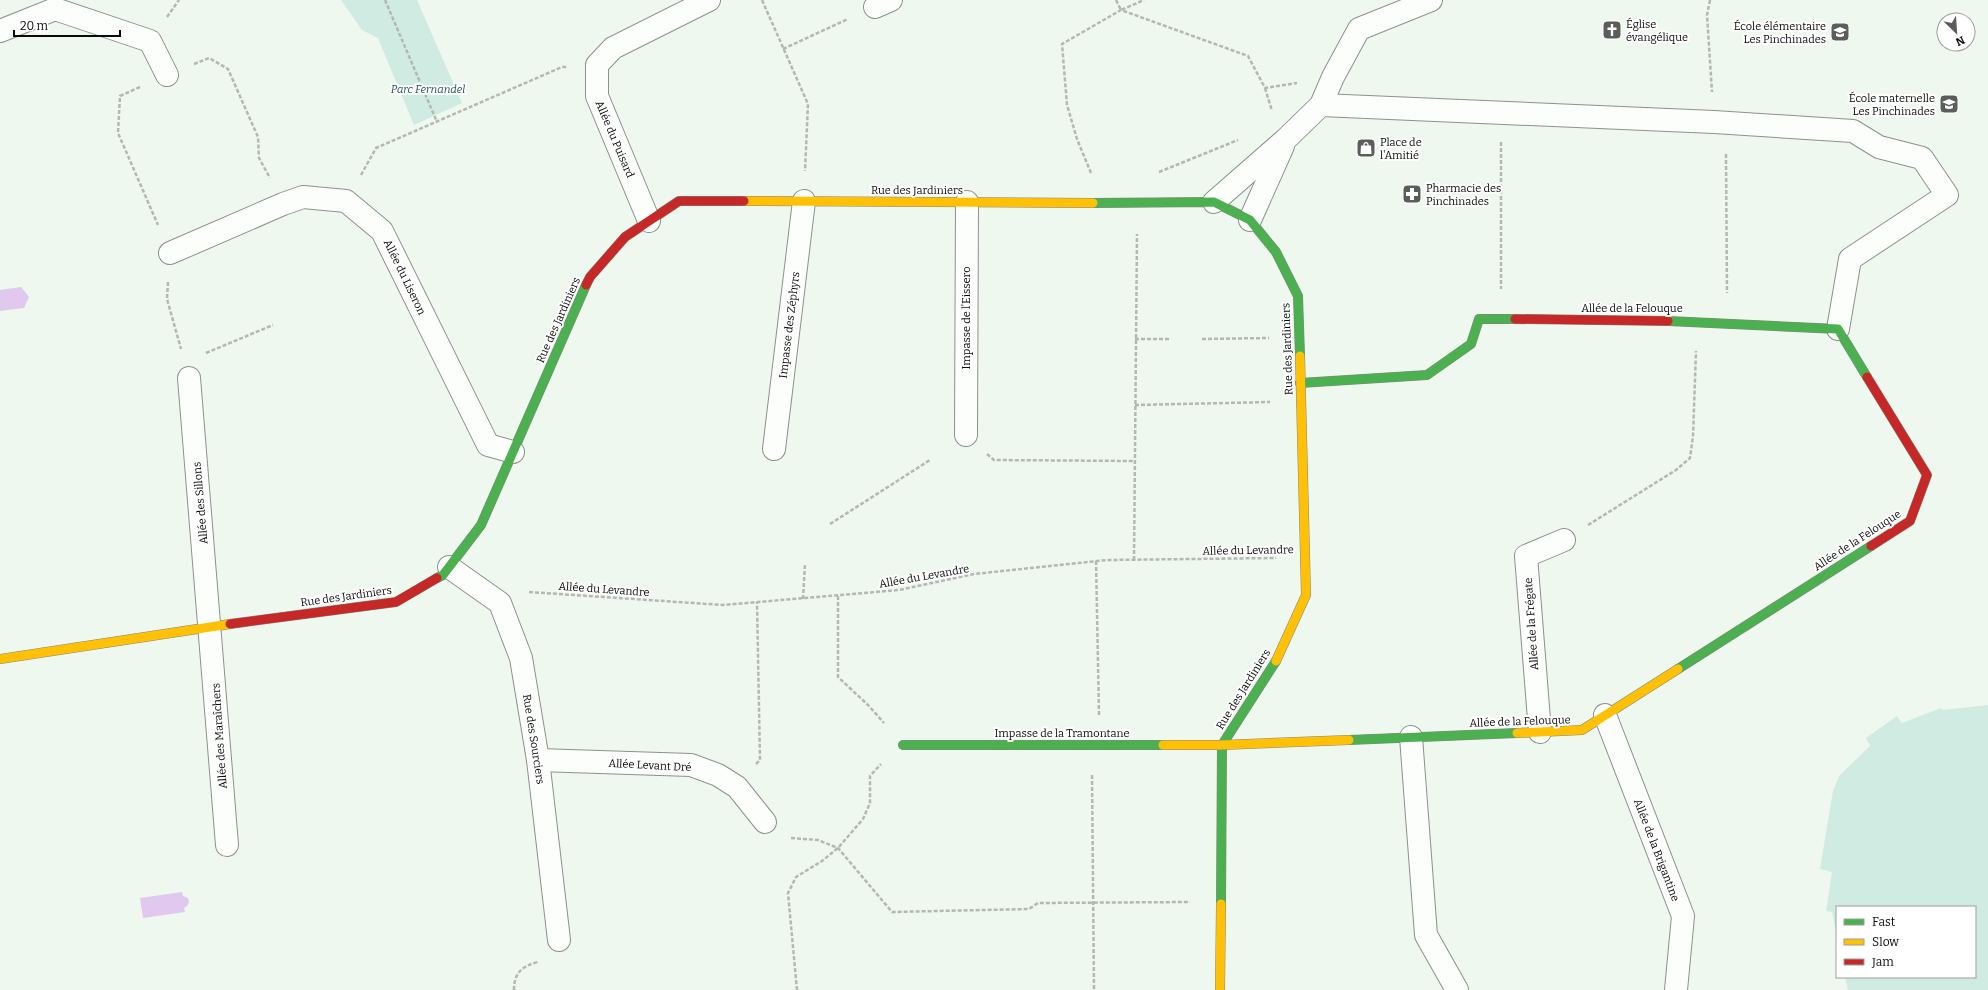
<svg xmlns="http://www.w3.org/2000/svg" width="1988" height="990" viewBox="0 0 1988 990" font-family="Bitter,serif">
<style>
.green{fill:#d0ece2}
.water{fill:#e0c8ee}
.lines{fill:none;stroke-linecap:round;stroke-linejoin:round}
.street-casing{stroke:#8d918d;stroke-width:24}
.fast-casing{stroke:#838883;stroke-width:10}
.slow-casing{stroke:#838883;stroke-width:10}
.jam-casing{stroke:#838883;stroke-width:10}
.path{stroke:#b5b7b5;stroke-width:2.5;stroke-dasharray:4 2;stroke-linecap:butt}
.street{stroke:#fcfefc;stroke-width:22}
.fast{stroke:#4caf50;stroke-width:9}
.slow{stroke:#ffc107;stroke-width:9}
.jam{stroke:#c62828;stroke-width:9}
.labels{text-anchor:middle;stroke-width:4;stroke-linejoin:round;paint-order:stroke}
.poi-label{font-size:11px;fill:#0a0a0a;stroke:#fff;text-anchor:start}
.park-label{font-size:11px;font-style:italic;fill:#225559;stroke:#fff}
.street-label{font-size:11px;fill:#0a0a0a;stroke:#fff}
</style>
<rect width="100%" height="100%" fill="#eef8ee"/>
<g class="green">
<path d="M341,0h76l45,103 -48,22 -36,-87 -16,-8z"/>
<path d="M1988,705v285h-140l-3,-13h130v-70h-138v29l-5,-24 -6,-1 6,-39 -12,-3 13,-78 6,-15 31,-30 -4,-8 31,-22 5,7 39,-15 2,2z"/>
</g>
<g class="water">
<path d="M21,287l8,10 -5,11 -24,3v-21z"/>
<path d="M182,892l1,4 5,2 1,4 -2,4 -3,2 1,4 -42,6 -3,-20z"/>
</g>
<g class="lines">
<defs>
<g id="street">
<path d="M875,7l16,-7"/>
<path d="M0,31l55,-22 95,32 17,34"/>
<path d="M1321,105l393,17 139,9 26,16 43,11 25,37 -97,64 -12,70"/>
<path d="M1214,202l72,-63 35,-34 12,-28 26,-48 72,-29"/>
<path d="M1250,220l33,-74"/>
<path d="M649,221l-52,-125v-31l16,-17 96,-48"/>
<path d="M170,253l113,-49 20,-7 43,4 36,30 106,214 25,7"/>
<path d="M189,378l38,467"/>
<path d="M966,435l1,-233"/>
<path d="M774,449l30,-248"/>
<path d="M449,567l51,36 21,55 17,102 21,180"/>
<path d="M1605,715l78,201 -7,74"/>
<path d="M1540,732l-14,-176 38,-16"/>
<path d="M1411,737l15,198 31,55"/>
<path d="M538,760l153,5 27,10 19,12 28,35"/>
</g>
<g id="fast">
<path d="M1093,203l121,-1 36,18 26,32 22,44 2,60"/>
<path d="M1668,321l170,8 29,48"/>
<path d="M1300,383l127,-8 44,-31 8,-25h36"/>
<path d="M437,578l6,-3 38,-50 105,-240"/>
<path d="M1678,669l193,-123"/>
<path d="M1349,740l168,-7"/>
<path d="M903,745h260"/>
<path d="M1221,904l1,-159 54,-84"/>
</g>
<g id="slow">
<path d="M744,201l349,2"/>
<path d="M0,659l230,-35"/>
<path d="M1276,661l30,-66 -6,-239"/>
<path d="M1517,733l65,-3 96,-61"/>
<path d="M1163,745h59l127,-5"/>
<path d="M1220,990l1,-86"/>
</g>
<g id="jam">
<path d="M586,285l4,-8 35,-40 54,-36h65"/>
<path d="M1515,319l153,2"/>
<path d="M1867,377l60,98 -17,46 -39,25"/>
<path d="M230,624l166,-22 41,-24"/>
</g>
</defs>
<use href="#street" class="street-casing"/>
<use href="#fast" class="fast-casing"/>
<use href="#slow" class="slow-casing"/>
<use href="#jam" class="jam-casing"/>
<g class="path">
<path d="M385,0l52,122"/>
<path d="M762,0l46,104 -3,67"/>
<path d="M1116,0l5,10 23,-10"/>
<path d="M1710,0l-3,15 5,77"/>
<path d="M167,17l12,-17"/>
<path d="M783,49l65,-30"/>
<path d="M194,64l15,-6 19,11 30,68 1,21 11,20"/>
<path d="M140,87l-20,9 -2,37 40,92"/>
<path d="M1265,88l7,23"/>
<path d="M1501,142v147"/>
<path d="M1726,154l1,139"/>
<path d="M1159,172l79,-32"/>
<path d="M1091,173l-14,-34 -10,-34 -5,-61 59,-34 127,46 17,32 32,-5"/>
<path d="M361,175l15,-27 186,-81h5"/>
<path d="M168,282l-1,17 14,50"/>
<path d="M1135,339h35"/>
<path d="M1202,339l67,-1"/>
<path d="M206,353l67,-28"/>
<path d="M1135,405l135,-3"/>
<path d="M987,454l7,6 140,1"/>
<path d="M830,524l100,-64"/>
<path d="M1588,525l88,-55 14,-12 3,-22 3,-85"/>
<path d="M1134,560l3,-326"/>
<path d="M1096,561l3,154"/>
<path d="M529,592l194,13 176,-15 75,-16 133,-14 169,-2"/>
<path d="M838,596v81l30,28 16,18"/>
<path d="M803,599l2,-35"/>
<path d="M756,764l4,-4 -3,-158"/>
<path d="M1092,775l2,215"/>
<path d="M791,838l27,2 20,8 54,64 137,-3 9,-6 152,-1"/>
<path d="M514,990c0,-17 8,-24 24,-28"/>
<path d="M797,990l-9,-97 8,-16 26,-16 16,-13 25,-29 7,-16v-27l11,-12"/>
</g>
<use href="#street" class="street"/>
<use href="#fast" class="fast"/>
<use href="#slow" class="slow"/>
<use href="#jam" class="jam"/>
</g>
<defs>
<symbol id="church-square" viewBox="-11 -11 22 22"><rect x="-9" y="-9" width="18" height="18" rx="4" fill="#5a5d5a" stroke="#fff"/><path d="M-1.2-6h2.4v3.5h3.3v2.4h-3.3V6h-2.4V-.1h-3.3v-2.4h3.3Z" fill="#fff"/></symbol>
<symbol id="school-square" viewBox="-11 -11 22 22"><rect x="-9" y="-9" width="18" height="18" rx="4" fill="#5a5d5a" stroke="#fff"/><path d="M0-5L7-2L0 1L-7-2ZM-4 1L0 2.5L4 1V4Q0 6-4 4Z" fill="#fff"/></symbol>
<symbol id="shop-square" viewBox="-11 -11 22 22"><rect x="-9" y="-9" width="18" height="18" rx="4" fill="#5a5d5a" stroke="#fff"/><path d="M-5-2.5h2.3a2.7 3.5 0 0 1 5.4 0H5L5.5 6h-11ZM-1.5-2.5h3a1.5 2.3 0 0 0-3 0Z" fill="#fff"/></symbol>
<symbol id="pharmacy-square" viewBox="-11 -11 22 22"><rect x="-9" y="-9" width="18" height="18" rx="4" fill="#5a5d5a" stroke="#fff"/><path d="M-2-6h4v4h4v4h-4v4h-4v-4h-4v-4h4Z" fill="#fff"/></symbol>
</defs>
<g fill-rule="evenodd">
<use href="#church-square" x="1601" y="19" width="22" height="22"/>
<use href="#school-square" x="1829" y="21" width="22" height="22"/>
<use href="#school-square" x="1938" y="93" width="22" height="22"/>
<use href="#shop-square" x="1355" y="137" width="22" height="22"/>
<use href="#pharmacy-square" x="1401" y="183" width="22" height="22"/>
</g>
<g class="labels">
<g class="poi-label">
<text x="1626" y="28">Église<tspan x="1626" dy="13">évangélique</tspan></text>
<text x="1826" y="30" text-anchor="end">École élémentaire<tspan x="1826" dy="13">Les Pinchinades</tspan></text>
<text x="1935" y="102" text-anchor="end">École maternelle<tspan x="1935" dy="13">Les Pinchinades</tspan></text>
<text x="1380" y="146">Place de<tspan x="1380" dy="13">l'Amitié</tspan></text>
<text x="1426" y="192">Pharmacie des<tspan x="1426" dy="13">Pinchinades</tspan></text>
</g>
<g class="park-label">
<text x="428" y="93">Parc Fernandel</text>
</g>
<g class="street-label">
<text transform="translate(615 139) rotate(67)" y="4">Allée du Puisard</text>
<text x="917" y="194">Rue des Jardiniers</text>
<text transform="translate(405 277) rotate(64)" y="4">Allée du Liseron</text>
<text x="1632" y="312">Allée de la Felouque</text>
<text transform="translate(966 318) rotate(-90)" y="4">Impasse de l’Eissero</text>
<text transform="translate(558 320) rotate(-66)" y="4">Rue des Jardiniers</text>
<text transform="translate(789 325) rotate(-83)" y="4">Impasse des Zéphyrs</text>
<text transform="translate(1287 349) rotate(-92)" y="4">Rue des Jardiniers</text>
<text transform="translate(200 503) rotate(-95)" y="4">Allée des Sillons</text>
<text transform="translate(1857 540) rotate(-33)" y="4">Allée de la Felouque</text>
<text transform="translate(1248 550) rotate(-1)" y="4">Allée du Levandre</text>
<text transform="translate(924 576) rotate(-10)" y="4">Allée du Levandre</text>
<text transform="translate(604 589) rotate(4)" y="4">Allée du Levandre</text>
<text transform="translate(346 596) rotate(-8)" y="4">Rue des Jardiniers</text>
<text transform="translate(1531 624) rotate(-94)" y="4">Allée de la Frégate</text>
<text transform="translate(1243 689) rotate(-58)" y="4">Rue des Jardiniers</text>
<text transform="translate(1520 721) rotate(-2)" y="4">Allée de la Felouque</text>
<text x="1062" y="737">Impasse de la Tramontane</text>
<text transform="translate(219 736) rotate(-94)" y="4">Allée des Maraîchers</text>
<text transform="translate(534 739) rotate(81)" y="4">Rue des Sourciers</text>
<text transform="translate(650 765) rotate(3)" y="4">Allée Levant Dré</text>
<text transform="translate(1657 850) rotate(69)" y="4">Allée de la Brigantine</text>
</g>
</g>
<rect x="1836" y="906" width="140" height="72" fill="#ffffff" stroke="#9d9d9d"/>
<rect x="1844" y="919" width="20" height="6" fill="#4caf50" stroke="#9d9d9d"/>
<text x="1872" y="926" font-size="12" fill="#0a0a0a">Fast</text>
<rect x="1844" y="939" width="20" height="6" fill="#ffc107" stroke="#9d9d9d"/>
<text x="1872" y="946" font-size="12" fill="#0a0a0a">Slow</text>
<rect x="1844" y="959" width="20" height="6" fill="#c62828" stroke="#9d9d9d"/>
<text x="1872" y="966" font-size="12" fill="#0a0a0a">Jam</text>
<g transform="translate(1956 32) rotate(155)"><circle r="19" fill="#ffffff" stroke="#9d9d9d"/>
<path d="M0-3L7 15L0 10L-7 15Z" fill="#5a5d5a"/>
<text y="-6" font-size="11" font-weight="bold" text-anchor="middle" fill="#0a0a0a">N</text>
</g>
<path d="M14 30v6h106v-6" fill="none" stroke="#0a0a0a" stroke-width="2"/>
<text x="20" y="30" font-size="12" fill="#0a0a0a" stroke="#ffffff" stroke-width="3" paint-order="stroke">20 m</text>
</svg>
